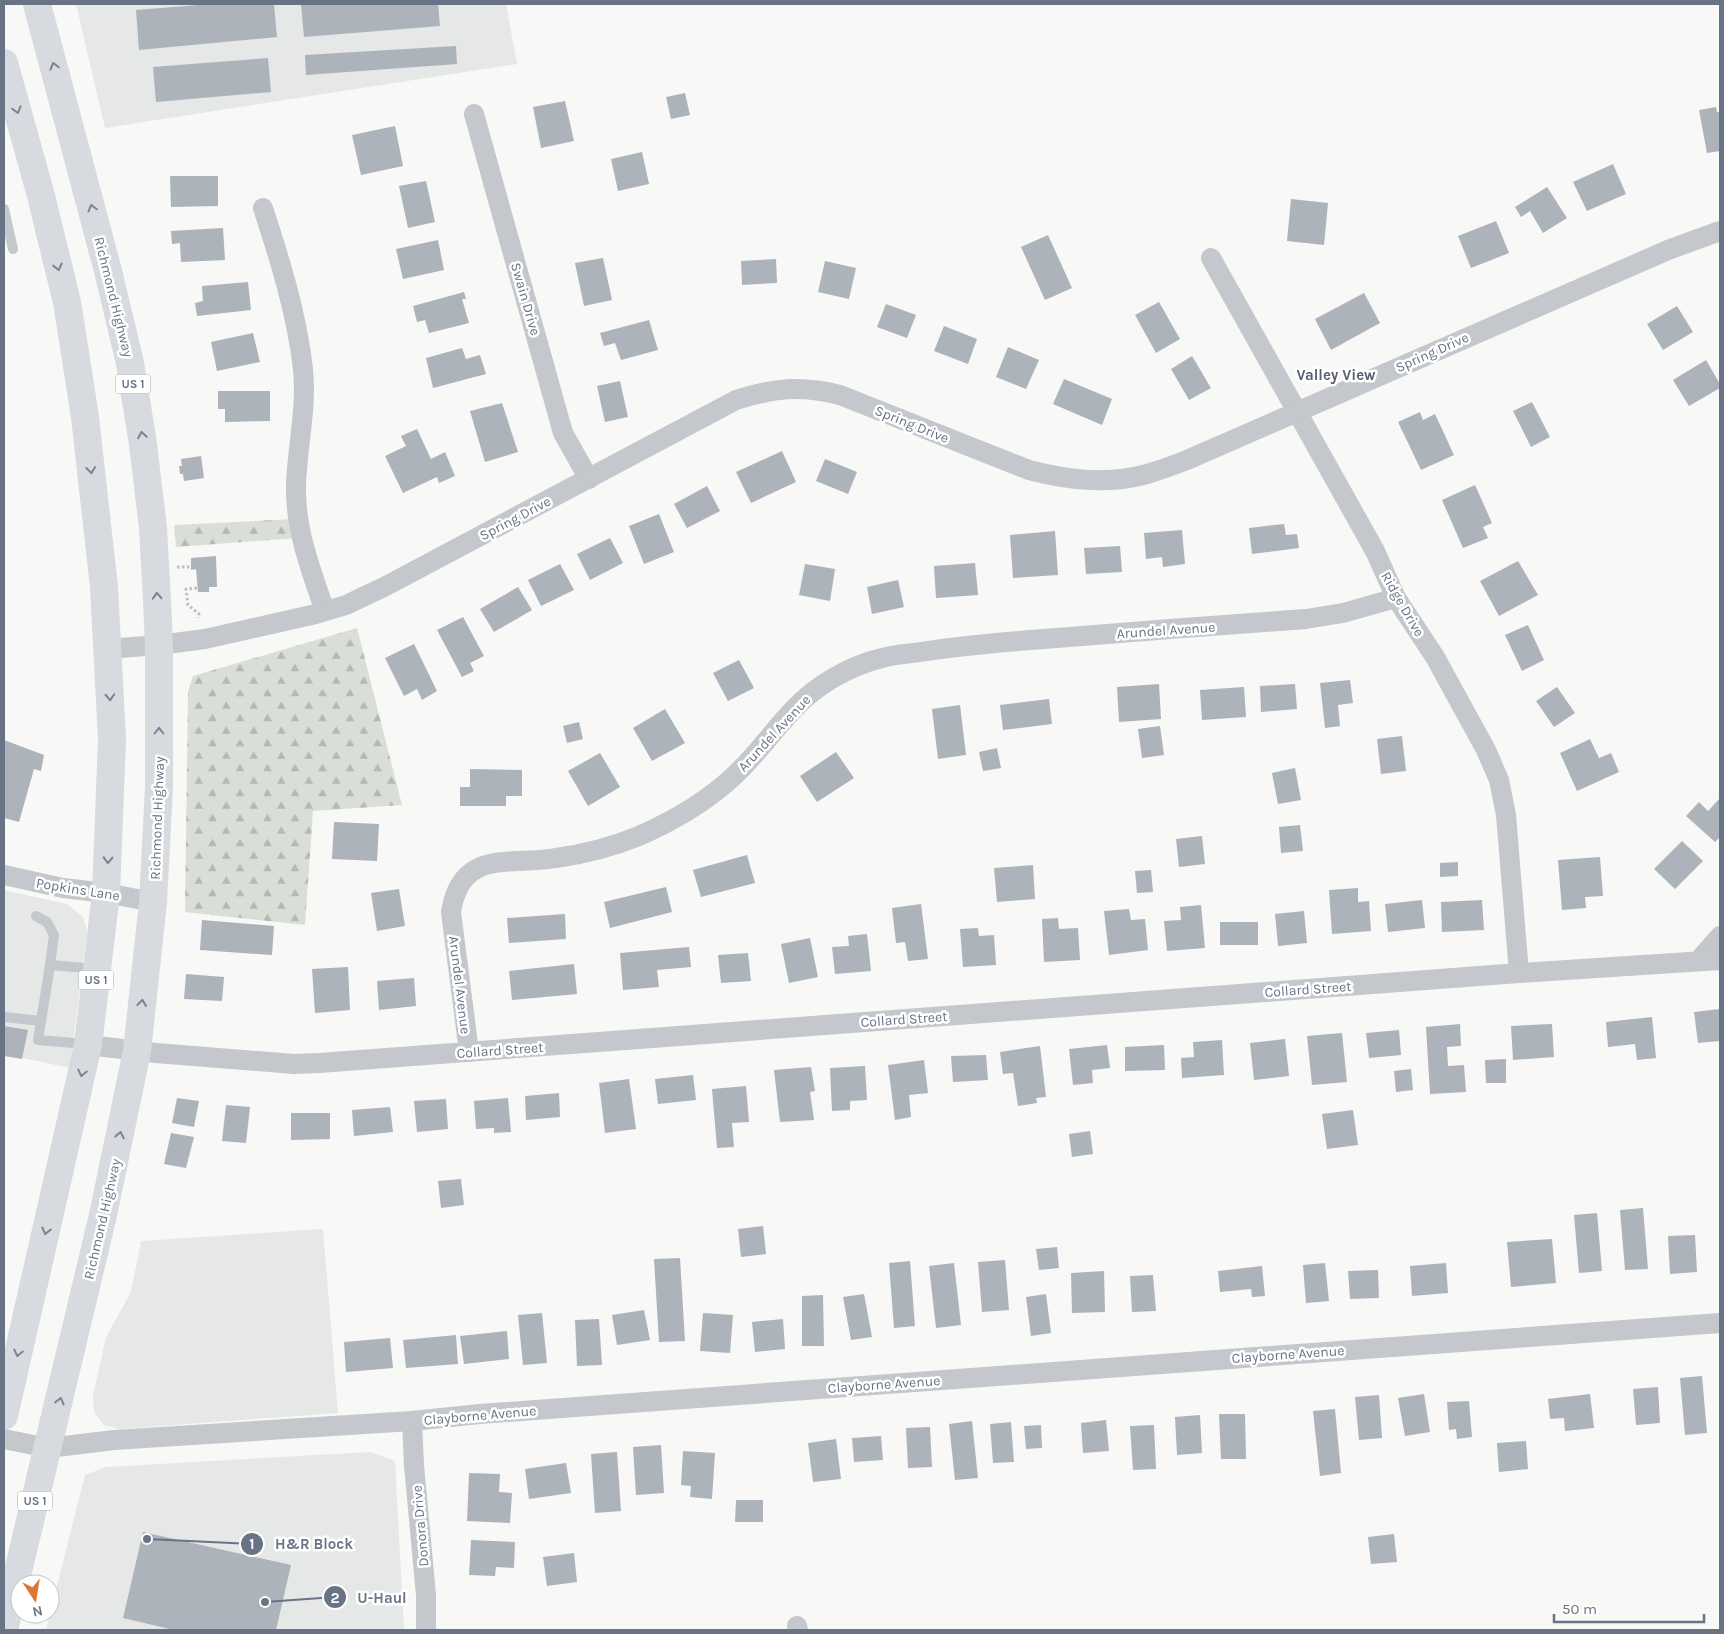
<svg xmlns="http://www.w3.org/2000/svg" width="1724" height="1634" viewBox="0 0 1724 1634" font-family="Karla,sans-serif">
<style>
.built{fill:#e6e7e7}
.forest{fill:url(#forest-firs)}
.building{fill:#adb3ba}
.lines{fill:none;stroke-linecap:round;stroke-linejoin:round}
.path{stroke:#bcbec1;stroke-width:3;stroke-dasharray:2.5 2.5;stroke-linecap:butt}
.service{stroke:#c4c7cb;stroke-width:10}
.minor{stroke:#c4c7cb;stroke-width:20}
.trunk{stroke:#d7dadf;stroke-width:28}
.oneway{stroke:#798393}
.labels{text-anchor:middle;stroke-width:5;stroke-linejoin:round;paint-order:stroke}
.shield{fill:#fff;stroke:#959eaa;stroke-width:1}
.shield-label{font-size:12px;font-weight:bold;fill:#687486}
.street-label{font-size:14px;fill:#687486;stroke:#fff}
.neighbourhood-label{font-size:15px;font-weight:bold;fill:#565e6b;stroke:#fff}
.leader{fill:none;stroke:#687486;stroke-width:2}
.callout-dot{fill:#687486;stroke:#fff;stroke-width:2}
.mark-label{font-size:15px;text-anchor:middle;font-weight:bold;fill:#fff}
.callout-label{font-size:15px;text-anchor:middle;font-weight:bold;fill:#687486;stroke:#fff;stroke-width:5;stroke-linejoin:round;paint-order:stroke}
</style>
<defs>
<pattern id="forest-firs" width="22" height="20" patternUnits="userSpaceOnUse" patternTransform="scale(1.25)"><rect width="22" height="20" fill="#d9dfd7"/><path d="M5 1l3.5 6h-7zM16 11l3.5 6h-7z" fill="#b4b9b4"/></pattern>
</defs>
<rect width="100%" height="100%" fill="#f8f8f6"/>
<g class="built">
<path d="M76,4h430l11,60 -412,64z"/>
<path d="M4,890l63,14 16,13 4,14 -17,137 -66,-14z"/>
<path d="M323,1229l15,184 -218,16 -16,-4 -10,-13 -1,-16 13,-59 25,-45 10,-51z"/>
<path d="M370,1452l25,9 9,169h-358l39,-155 21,-8z"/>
</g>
<g class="forest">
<path d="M294,519l4,19 -122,9 -2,-22z"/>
<path d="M357,628l45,177 -89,6 -8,114 -120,-13 3,-221 5,-15z"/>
</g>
<g class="building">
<path d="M210,4h64l3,33 -138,13 -3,-40z"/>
<path d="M301,4h137l2,22 -136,11z"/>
<path d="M456,46l1,18 -151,11 -1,-20z"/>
<path d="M268,58l3,34 -115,10 -3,-35z"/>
<path d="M685,93l5,22 -19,4 -5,-22z"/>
<path d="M565,101l9,40 -33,7 -8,-41z"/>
<path d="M1716,107l1,5h3v39l-13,2 -8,-43z"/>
<path d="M395,126l8,40 -42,9 -9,-40z"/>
<path d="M642,152l7,32 -31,7 -7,-32z"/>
<path d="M1613,164l13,30 -39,17 -14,-29z"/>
<path d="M170,176h48v30l-47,1z"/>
<path d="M426,181l9,41 -27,6 -9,-42z"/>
<path d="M1547,187l20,31 -24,15 -13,-22 -9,6 -6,-10z"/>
<path d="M1291,199l37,4 -4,42 -37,-4z"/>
<path d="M1496,221l13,32 -38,15 -13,-32z"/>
<path d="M223,228l2,32 -44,2 -1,-19 -8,1 -1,-13z"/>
<path d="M1048,235l24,53 -27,12 -24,-53z"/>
<path d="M438,240l6,30 -41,9 -7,-30z"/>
<path d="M603,258l9,42 -28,6 -9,-43z"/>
<path d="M776,259l1,24 -35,2 -1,-24z"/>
<path d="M825,261l31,7 -7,31 -31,-7z"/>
<path d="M248,282l3,28 -54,6 -2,-13 8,-2 -1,-15z"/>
<path d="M464,292l2,7h-4l7,24 -40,10 -4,-13 -8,2 -4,-16z"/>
<path d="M1364,293l16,30 -49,27 -16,-31z"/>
<path d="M1159,302l21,37 -24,14 -21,-38z"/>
<path d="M886,304l30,11 -9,23 -30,-11z"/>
<path d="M1677,306l16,26 -30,18 -16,-26z"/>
<path d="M649,320l9,30 -37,10 -6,-17 -11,3 -4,-13z"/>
<path d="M944,326l33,13 -9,25 -34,-13z"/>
<path d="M253,333l7,29 -43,9 -6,-29z"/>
<path d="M1008,347l31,13 -13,29 -30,-12z"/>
<path d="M462,348l4,11 14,-4 6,19 -53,14 -7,-30z"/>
<path d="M1192,356l19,32 -22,12 -18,-31z"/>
<path d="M1706,360l14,24v4l-31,18 -16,-26z"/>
<path d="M1064,379l48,20 -10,26 -49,-21z"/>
<path d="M620,381l8,36 -23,5 -8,-36z"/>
<path d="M218,391h52v30l-45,1v-13h-7z"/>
<path d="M1532,402l18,35 -19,10 -18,-36z"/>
<path d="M502,403l16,49 -33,10 -15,-51z"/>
<path d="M1420,412l3,8 12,-6 19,41 -33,15 -23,-48z"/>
<path d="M417,429l14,30 14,-7 10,24 -16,7 -2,-6 -34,16 -18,-37 21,-10 -5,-10z"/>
<path d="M782,451l14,31 -45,21 -15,-31z"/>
<path d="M201,456l3,22 -20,3 -1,-7h-3l-1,-8h3l-1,-7z"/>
<path d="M825,459l32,13 -9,22 -32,-13z"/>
<path d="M1475,485l17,38 -9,4 5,11 -25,10 -21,-48z"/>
<path d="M707,486l13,25 -33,17 -13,-24z"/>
<path d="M659,514l15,38 -30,12 -15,-38z"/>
<path d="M1284,524l2,11 11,-1 2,14 -47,6 -3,-26z"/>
<path d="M1182,530l3,34 -22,3 -1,-10 -16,2 -2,-26z"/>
<path d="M1055,531l3,44 -45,3 -3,-43z"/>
<path d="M610,538l13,25 -33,17 -13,-26z"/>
<path d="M1120,546l2,26 -36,2 -2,-26z"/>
<path d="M216,556l1,31h-8v5h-11l-2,-23 -5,1v-12z"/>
<path d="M1518,561l20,34 -39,21 -19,-35z"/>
<path d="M975,563l3,32 -42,3 -2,-32z"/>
<path d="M560,564l14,26 -33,16 -13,-26z"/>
<path d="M805,564l30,5 -5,32 -31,-6z"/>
<path d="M898,580l6,27 -32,7 -5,-27z"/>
<path d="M518,587l14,23 -38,22 -14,-23z"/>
<path d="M463,617l21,39 -14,7 4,8 -12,6 -25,-47z"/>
<path d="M1528,625l16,35 -22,11 -17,-36z"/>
<path d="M414,644l23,47 -15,9 -5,-11 -13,7 -19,-38z"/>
<path d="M739,660l15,28 -26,13 -15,-28z"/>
<path d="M1350,680l3,23 -15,2 2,21 -15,2 -5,-45z"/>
<path d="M1159,684l2,35 -42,3 -2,-35z"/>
<path d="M1295,684l2,25 -36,3 -1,-26z"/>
<path d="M1244,687l2,30 -44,3 -2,-30z"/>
<path d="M1557,687l18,26 -21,14 -18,-26z"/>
<path d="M1049,699l3,25 -49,6 -3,-25z"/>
<path d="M960,705l6,50 -28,4 -6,-50z"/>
<path d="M665,709l20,34 -33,18 -19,-33z"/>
<path d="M579,722l4,17 -16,4 -4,-17z"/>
<path d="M1160,726l4,29 -22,3 -4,-29z"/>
<path d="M1402,736l4,35 -25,3 -4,-35z"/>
<path d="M1590,739l9,19 12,-5 8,19 -42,19 -17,-38z"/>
<path d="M4,740l40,15 -3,16 -7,-2 -15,53 -15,-4z"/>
<path d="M997,748l4,20 -18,3 -4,-19z"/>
<path d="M836,752l18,26 -37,24 -17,-26z"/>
<path d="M600,753l20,34 -32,19 -20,-35z"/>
<path d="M1295,768l6,32 -23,4 -6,-31z"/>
<path d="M470,769l52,1v26h-16v10h-46v-19h10z"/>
<path d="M1720,798v39l-5,5 -29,-26 13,-14 9,9z"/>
<path d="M334,822l45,2 -2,37 -45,-2z"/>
<path d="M1300,825l3,26 -22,2 -2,-26z"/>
<path d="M1202,836l3,28 -26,3 -3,-28z"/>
<path d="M1682,841l21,20 -28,28 -21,-20z"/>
<path d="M747,855l8,28 -54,14 -8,-27z"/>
<path d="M1600,857l3,39 -18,1 1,11 -24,2 -4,-50z"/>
<path d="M1458,862v14l-18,1v-14z"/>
<path d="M1033,865l2,34 -38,3 -3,-34z"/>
<path d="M1151,870l2,22 -16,1 -2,-22z"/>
<path d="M666,887l6,25 -62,16 -6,-26z"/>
<path d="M1358,888v14l11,-1 2,30 -39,3 -3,-44z"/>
<path d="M399,889l6,37 -28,5 -6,-38z"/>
<path d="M1422,900l3,28 -37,4 -3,-28z"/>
<path d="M1482,900l2,30 -42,2 -1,-30z"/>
<path d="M921,904l7,55 -20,2 -3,-19 -9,1 -4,-35z"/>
<path d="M1201,905l4,43 -38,3 -3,-30 17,-1 -1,-13z"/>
<path d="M1129,909l2,11 14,-1 3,31 -39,5 -5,-44z"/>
<path d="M1304,911l3,32 -29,3 -3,-32z"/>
<path d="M565,914l1,25 -57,4 -2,-25z"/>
<path d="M1058,918l1,11 19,-1 2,32 -36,2 -2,-43z"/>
<path d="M202,920l72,6 -2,29 -72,-5z"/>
<rect x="1220" y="922" width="38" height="23"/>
<path d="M978,928l1,8 15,-1 2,30 -33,2 -3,-38z"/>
<path d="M867,934l4,37 -36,3 -3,-27 17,-1 -1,-10z"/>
<path d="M810,938l8,39 -29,6 -8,-39z"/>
<path d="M689,947l2,20 -34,3 2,17 -36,3 -3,-37z"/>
<path d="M748,953l3,28 -30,2 -3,-28z"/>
<path d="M574,964l3,30 -65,6 -3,-29z"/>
<path d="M348,967l2,43 -35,3 -3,-44z"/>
<path d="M186,974l38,3 -2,24 -38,-2z"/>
<path d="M414,978l2,28 -37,4 -2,-29z"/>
<path d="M1720,1009v32l-22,2 -4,-31z"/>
<path d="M1652,1017l4,41 -19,2 -2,-16 -27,3 -2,-25z"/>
<path d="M1460,1024l1,22 -14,1 1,19 16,-1 2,27 -36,2 -4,-67z"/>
<path d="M1552,1024l2,33 -41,3 -2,-34z"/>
<path d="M4,1026l24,4 -6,29 -18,-3z"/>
<path d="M1399,1030l2,25 -32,3 -3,-25z"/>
<path d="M1342,1033l5,49 -35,3 -5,-49z"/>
<path d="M1285,1039l4,37 -35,4 -4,-37z"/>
<path d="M1222,1040l2,35 -42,3 -1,-20 13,-1 -1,-15z"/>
<path d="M1107,1045l3,23 -18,2 1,13 -20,2 -4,-36z"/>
<path d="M1164,1045l1,25 -40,1v-24z"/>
<path d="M1040,1046l6,51 -10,1 1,5 -19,3 -5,-33 -10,1 -3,-22z"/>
<path d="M986,1055l2,25 -35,2 -2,-26z"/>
<path d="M1506,1059v24h-20l-1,-23z"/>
<path d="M924,1060l4,33 -19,2 2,22 -16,3 -7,-55z"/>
<path d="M865,1066l2,34 -17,1v9l-18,1 -2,-43z"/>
<path d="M811,1067l4,24 -5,1 4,28 -34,2 -6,-52z"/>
<path d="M1411,1069l2,21 -17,2 -2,-21z"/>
<path d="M693,1075l3,25 -38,4 -3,-25z"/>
<path d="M629,1079l7,50 -31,4 -6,-50z"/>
<path d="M746,1086l3,36 -17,1 2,24 -17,1 -5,-59z"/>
<path d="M559,1093l1,24 -34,3 -1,-24z"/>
<path d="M177,1098l22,3 -5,26 -22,-4z"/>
<path d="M508,1098l3,34 -17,1v-5l-18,1 -2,-28z"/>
<path d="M446,1099l2,30 -31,3 -3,-31z"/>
<path d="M226,1105l24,2 -4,36 -24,-2z"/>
<path d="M390,1107l3,25 -39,4 -2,-26z"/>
<path d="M1353,1110l5,35 -31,4 -5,-35z"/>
<path d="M291,1113h39v26l-39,1z"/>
<path d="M1090,1131l3,23 -21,3 -3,-23z"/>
<path d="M171,1133l23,4 -8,31 -22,-4z"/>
<path d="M461,1179l3,26 -23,3 -3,-27z"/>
<path d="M1643,1208l5,61 -23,1 -5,-60z"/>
<path d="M1597,1213l5,58 -23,2 -5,-58z"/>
<path d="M763,1226l3,28 -25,3 -3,-28z"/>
<path d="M1695,1235l2,37 -27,2 -2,-38z"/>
<path d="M1552,1239l4,44 -45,4 -4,-45z"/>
<path d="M1057,1247l2,21 -20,2 -3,-21z"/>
<path d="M680,1258l5,83 -26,1 -5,-83z"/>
<path d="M1005,1260l4,50 -27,2 -4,-50z"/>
<path d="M910,1261l5,65 -21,2 -5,-65z"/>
<path d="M954,1263l7,62 -25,3 -7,-62z"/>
<path d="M1325,1263l4,38 -23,2 -3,-38z"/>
<path d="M1446,1263l2,30 -36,3 -2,-30z"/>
<path d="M1262,1266l3,30 -13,1 -1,-8 -31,3 -2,-21z"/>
<path d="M1378,1270l1,28 -29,1 -2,-28z"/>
<path d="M1104,1271l1,41 -33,1 -1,-40z"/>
<path d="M1153,1275l3,36 -24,1 -2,-36z"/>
<path d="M864,1294l8,43 -21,3 -8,-43z"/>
<path d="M1046,1294l5,39 -20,3 -5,-39z"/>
<path d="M823,1295l1,51h-22v-50z"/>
<path d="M644,1310l6,30 -33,5 -5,-30z"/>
<path d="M542,1313l5,50 -24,2 -5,-50z"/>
<path d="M703,1313l30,2 -3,38 -30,-2z"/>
<path d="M599,1319l3,46 -25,1 -2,-46z"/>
<path d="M783,1319l2,30 -30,3 -3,-30z"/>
<path d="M507,1331l2,28 -45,5 -4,-28z"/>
<path d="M456,1335l2,29 -52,4 -3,-28z"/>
<path d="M390,1338l3,30 -47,4 -2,-30z"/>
<path d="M1702,1376l5,57 -22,2 -5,-57z"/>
<path d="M1658,1387l2,36 -24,2 -3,-36z"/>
<path d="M1424,1394l6,38 -25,4 -7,-38z"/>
<path d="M1590,1394l4,34 -29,3 -1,-13 -14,1 -2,-20z"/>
<path d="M1379,1395l3,43 -23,2 -4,-43z"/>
<path d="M1469,1401l3,36 -15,2 -1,-10 -7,1 -2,-28z"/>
<path d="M1335,1409l6,64 -21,3 -7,-65z"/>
<path d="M1219,1414h26l1,45h-25z"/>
<path d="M1200,1415l2,38 -25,2 -2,-38z"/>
<path d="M1106,1420l3,31 -26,2 -2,-30z"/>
<path d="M972,1421l6,57 -23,2 -6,-56z"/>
<path d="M1011,1422l3,40 -21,1 -3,-39z"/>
<path d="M1041,1425l1,23 -16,1 -2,-23z"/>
<path d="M1154,1425l2,44 -23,1 -3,-44z"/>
<path d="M930,1427l2,40 -24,1 -2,-40z"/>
<path d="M881,1436l2,24 -29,2 -2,-24z"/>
<path d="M836,1439l5,40 -28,3 -5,-39z"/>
<path d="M1526,1441l2,28 -29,3 -2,-29z"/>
<path d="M661,1445l3,48 -28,2 -3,-48z"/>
<path d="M683,1451l32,2 -3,46 -22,-2 1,-11 -10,-1z"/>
<path d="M617,1452l4,59 -26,2 -4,-59z"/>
<path d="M566,1463l5,30 -42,6 -4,-30z"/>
<path d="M469,1473l31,1 -1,18 13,1 -2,30 -43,-2z"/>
<path d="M736,1500h27v22h-28z"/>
<path d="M143,1532l148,33 -15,65h-102l-51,-12z"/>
<path d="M1394,1534l3,28 -26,2 -3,-27z"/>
<path d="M471,1540l44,2 -1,26 -18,-1 -1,9 -26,-1z"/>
<path d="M574,1553l3,29 -30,4 -4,-29z"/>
</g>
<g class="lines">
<g class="path">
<path d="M177,567h14"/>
<path d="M197,588l-11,1 2,16 11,9 -1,4"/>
</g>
<g class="service">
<path d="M4,209l9,40"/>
<path d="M36,916l11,6 7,13 -4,30 47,4"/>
<path d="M50,965l-12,75 48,4"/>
<path d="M4,1017l37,4"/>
</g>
<g class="minor">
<path d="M474,114l89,319 26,46"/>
<path d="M263,208c17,52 34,107 40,161 4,40 -6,78 -7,117 -1,43 15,85 29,125"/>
<path d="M1211,258l164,293 21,47 39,59 51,93 13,30 7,35 13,158"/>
<path d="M107,649l52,-4 46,-6 111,-25 30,-9 38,-18 352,-187c37,-12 65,-15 104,-5l189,75c39,10 78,15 118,4 14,-4 27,-9 40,-14l481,-210 52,-19"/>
<path d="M4,875l59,13 43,5 47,9"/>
<path d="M1698,961l22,-25"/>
<path d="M88,1045l68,8 138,11 25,-1 1200,-90 201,-13"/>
<path d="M469,1052l-18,-140c10,-64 59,-46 105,-54 29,-4 56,-11 83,-22 34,-15 70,-36 97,-62 21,-20 37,-43 57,-64 23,-25 56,-44 89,-52 13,-4 26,-4 38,-6 41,-6 82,-10 124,-13 87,-7 175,-14 262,-20l37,-6 53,-15"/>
<path d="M412,1421l2,44 12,130v35"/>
<path d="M4,1439l44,9 66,-8 298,-19 68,-7 1240,-91"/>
<path d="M797,1626l1,4"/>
</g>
<g class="trunk">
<path d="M4,63l36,129 27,110 18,115 19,170 8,152 -6,154 -18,152 -84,371"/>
<path d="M4,1630l99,-415 34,-164 16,-149 6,-115v-142l-2,-44 -4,-73 -10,-84 -13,-81 -22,-92 -71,-267"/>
</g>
</g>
<defs><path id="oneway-chevron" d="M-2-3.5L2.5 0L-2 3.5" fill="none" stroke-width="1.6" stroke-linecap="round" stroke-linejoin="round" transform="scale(1.25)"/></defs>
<g class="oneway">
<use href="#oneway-chevron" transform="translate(54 66) rotate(-105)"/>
<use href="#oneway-chevron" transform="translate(17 110) rotate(74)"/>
<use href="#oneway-chevron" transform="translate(92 208) rotate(-105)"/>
<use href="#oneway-chevron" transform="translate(58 267) rotate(76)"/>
<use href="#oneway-chevron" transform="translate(142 435) rotate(-99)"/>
<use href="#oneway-chevron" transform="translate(91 470) rotate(84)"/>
<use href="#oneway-chevron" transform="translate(157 596) rotate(-93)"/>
<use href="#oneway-chevron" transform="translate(110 697) rotate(87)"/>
<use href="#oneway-chevron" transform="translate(159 731) rotate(-90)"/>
<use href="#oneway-chevron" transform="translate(108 860) rotate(92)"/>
<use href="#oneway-chevron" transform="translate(142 1003) rotate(-84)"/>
<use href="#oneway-chevron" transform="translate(82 1073) rotate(103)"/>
<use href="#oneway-chevron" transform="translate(120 1135) rotate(-78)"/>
<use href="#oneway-chevron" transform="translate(46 1231) rotate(103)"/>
<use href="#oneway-chevron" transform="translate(18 1353) rotate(103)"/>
<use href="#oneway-chevron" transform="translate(60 1401) rotate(-76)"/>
</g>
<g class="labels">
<g class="shield">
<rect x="115.5" y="374.5" width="35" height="19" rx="4"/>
<rect x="78.5" y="970.5" width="35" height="19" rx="4"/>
<rect x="17.5" y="1491.5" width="35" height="19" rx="4"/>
</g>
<g class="shield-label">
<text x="133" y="388">US 1</text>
<text x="96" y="984">US 1</text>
<text x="35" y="1505">US 1</text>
</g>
<g class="street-label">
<text transform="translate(114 297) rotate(76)" y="5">Richmond Highway</text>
<text transform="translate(526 299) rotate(74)" y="5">Swain Drive</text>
<text transform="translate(1432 352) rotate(-24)" y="5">Spring Drive</text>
<text transform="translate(912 424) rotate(22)" y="5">Spring Drive</text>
<text transform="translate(515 518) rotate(-28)" y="5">Spring Drive</text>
<text transform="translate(1403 604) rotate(60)" y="5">Ridge Drive</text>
<text transform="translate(1166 630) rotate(-4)" y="5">Arundel Avenue</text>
<text transform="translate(774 733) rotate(-47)" y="5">Arundel Avenue</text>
<text transform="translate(157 818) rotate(-88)" y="5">Richmond Highway</text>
<text transform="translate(78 889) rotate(9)" y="5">Popkins Lane</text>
<text transform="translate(460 985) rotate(83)" y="5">Arundel Avenue</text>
<text transform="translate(1308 989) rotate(-4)" y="5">Collard Street</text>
<text transform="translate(904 1019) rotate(-4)" y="5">Collard Street</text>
<text transform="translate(500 1050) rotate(-4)" y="5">Collard Street</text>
<text transform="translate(102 1219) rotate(-77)" y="5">Richmond Highway</text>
<text transform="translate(1288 1354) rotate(-4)" y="5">Clayborne Avenue</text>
<text transform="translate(884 1384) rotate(-4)" y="5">Clayborne Avenue</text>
<text transform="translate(480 1415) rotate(-5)" y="5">Clayborne Avenue</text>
<text transform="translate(420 1526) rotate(-95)" y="5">Donora Drive</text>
</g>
<g class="neighbourhood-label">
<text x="1336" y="380">Valley View</text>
</g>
</g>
<path class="leader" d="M147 1539L252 1544M265 1602L335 1597"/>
<g class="callout-dot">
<circle cx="147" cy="1539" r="5"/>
<circle cx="265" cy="1602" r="5"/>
<circle cx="252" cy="1544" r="12"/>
<circle cx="335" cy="1597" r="12"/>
</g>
<g class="mark-label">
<text x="252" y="1549">1</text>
<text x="335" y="1603">2</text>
</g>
<g class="callout-label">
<text x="314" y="1549">H&amp;R Block</text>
<text x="382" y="1603">U-Haul</text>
</g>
<rect width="1724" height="1634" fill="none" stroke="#687486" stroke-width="10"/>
<g transform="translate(35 1599) rotate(168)"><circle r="24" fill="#ffffff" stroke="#c3c7cf"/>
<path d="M0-4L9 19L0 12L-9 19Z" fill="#de7530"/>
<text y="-8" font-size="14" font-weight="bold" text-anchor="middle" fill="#687486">N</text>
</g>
<path d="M1554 1614v8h150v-8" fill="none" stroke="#687486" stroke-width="2.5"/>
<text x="1562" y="1614" font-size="15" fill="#687486" stroke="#ffffff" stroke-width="4" paint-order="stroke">50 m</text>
</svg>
